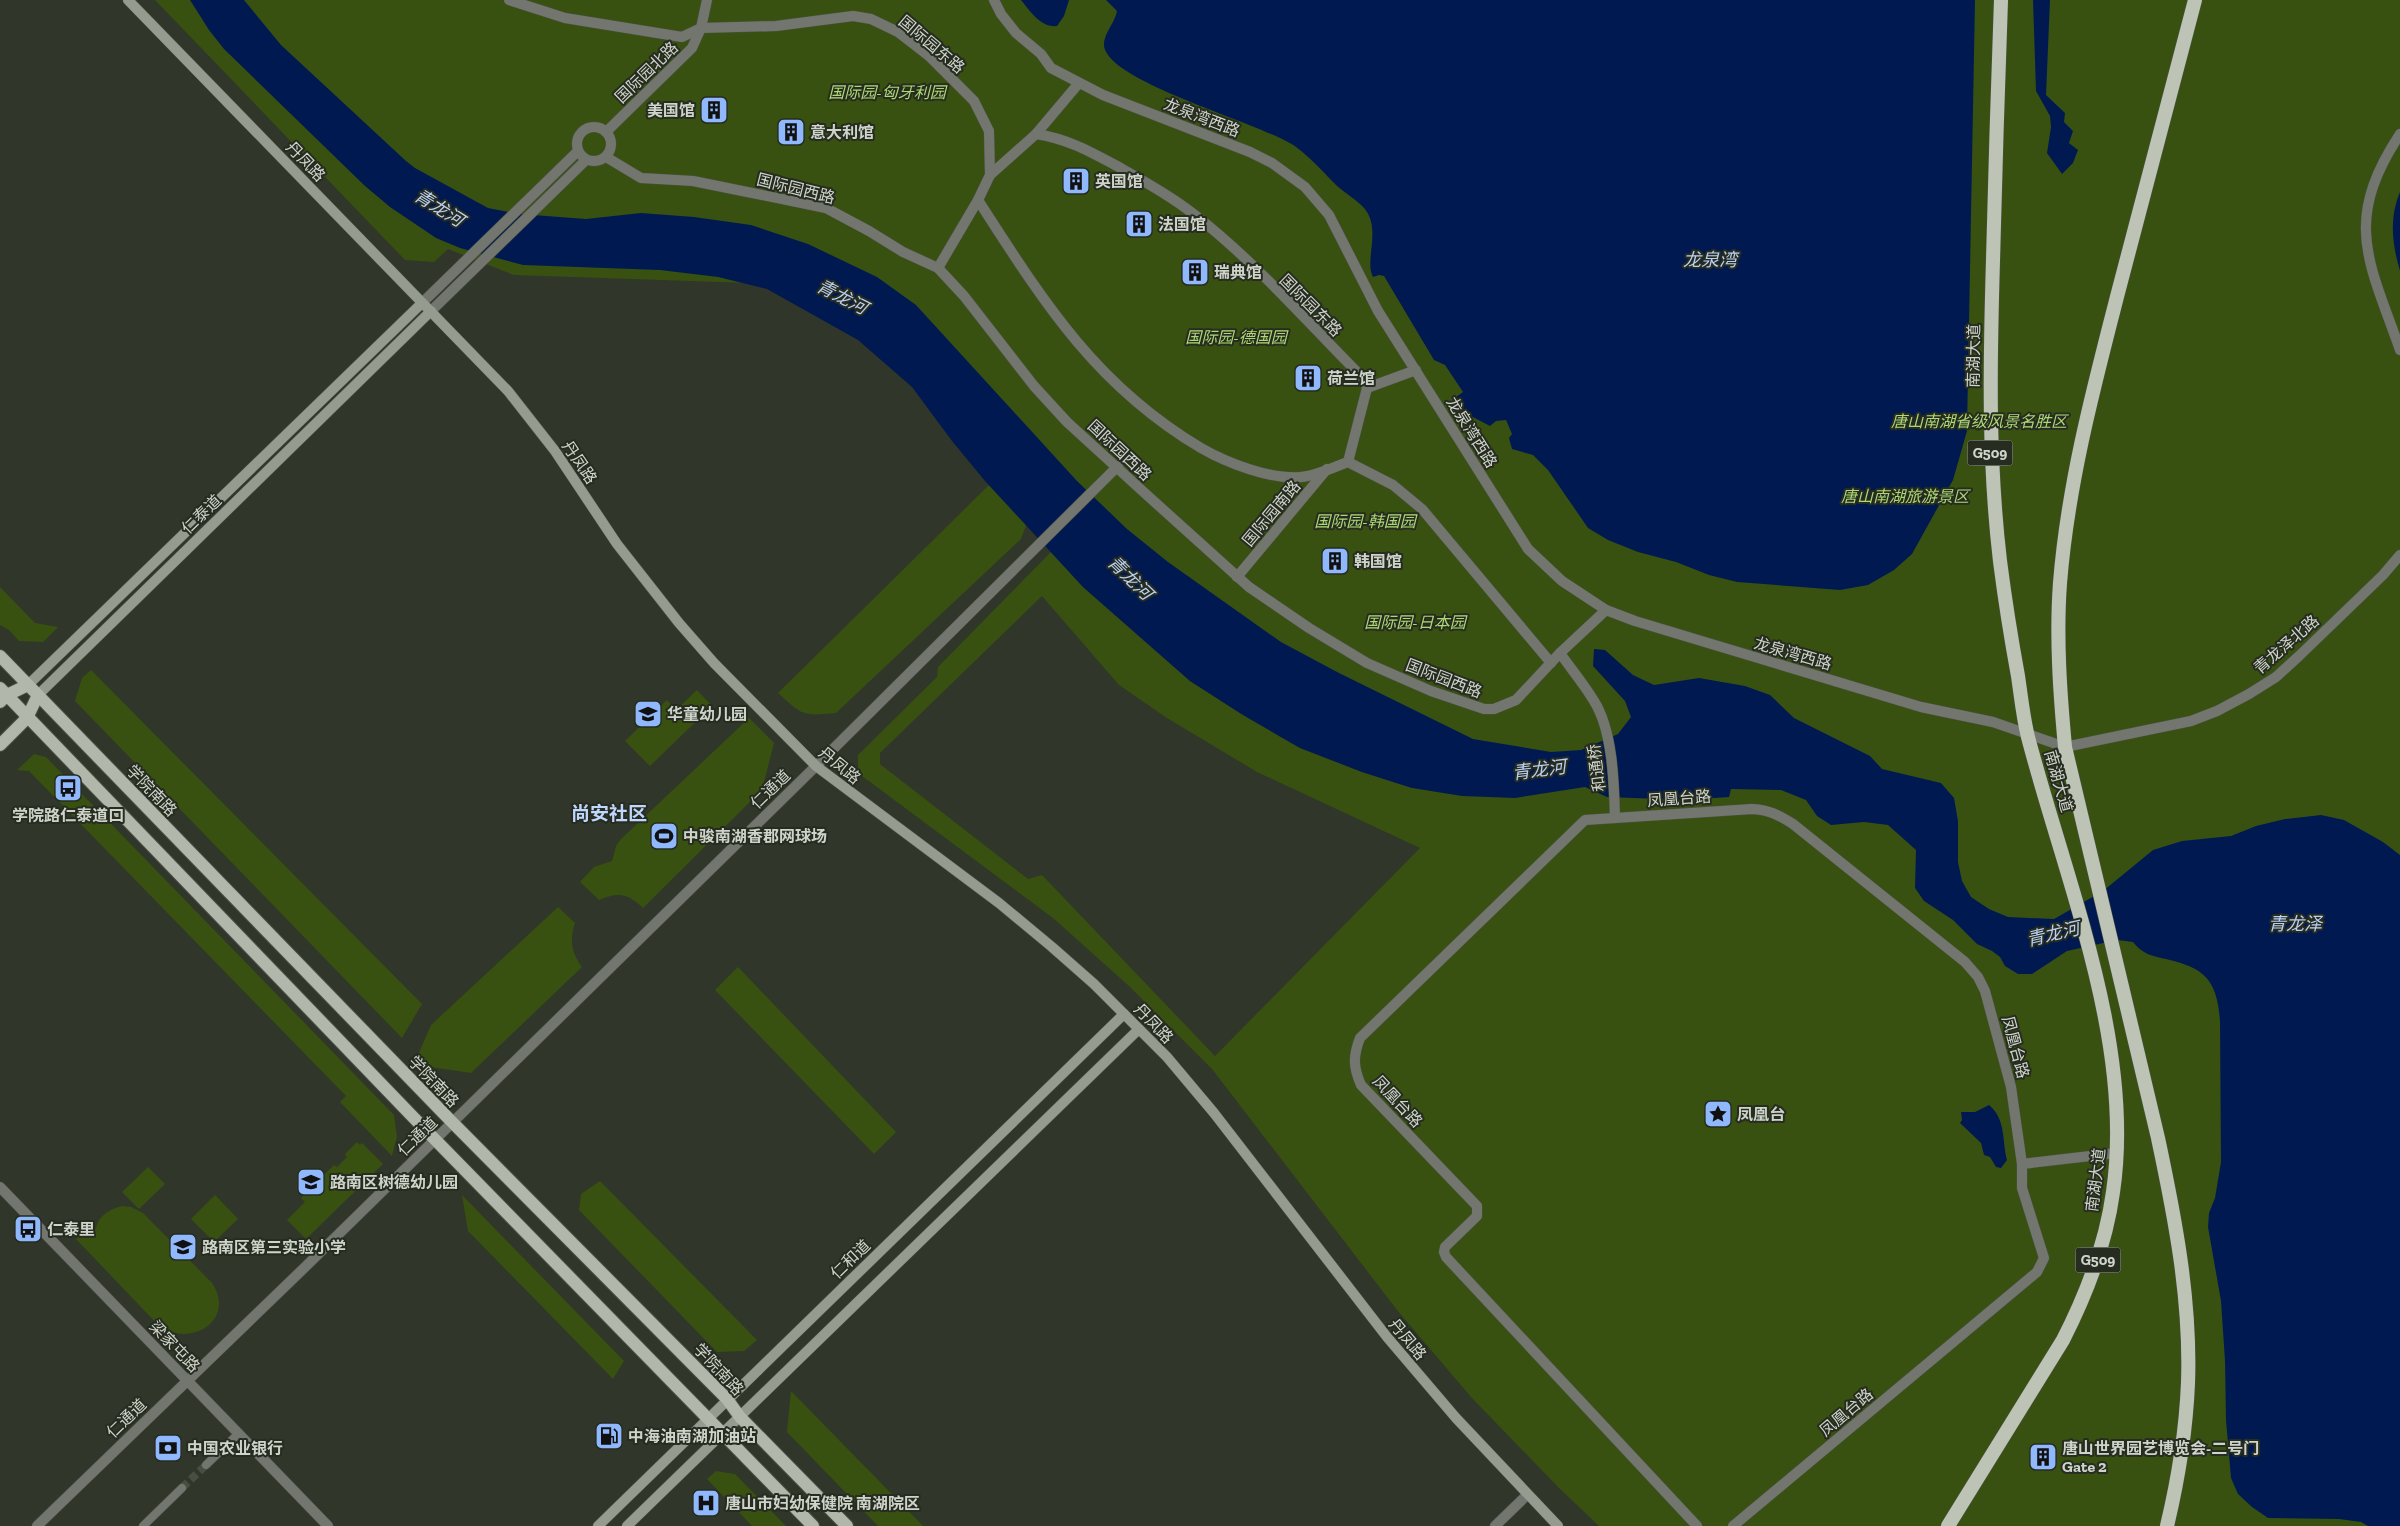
<svg xmlns="http://www.w3.org/2000/svg" width="2400" height="1526" viewBox="0 0 2400 1526" font-family="'Zilla Slab','Noto Sans SC',serif">
<style>
.green{fill:#395110;fill-rule:evenodd}
.water{fill:#001a51}
.lines{fill:none;stroke-linecap:round;stroke-linejoin:round}
.pedestrian-tunnel{stroke:#484e41;stroke-width:8;stroke-dasharray:8 4;stroke-linecap:butt}
.pedestrian-casing{stroke:#4d5246;stroke-width:9}
.minor-casing{stroke:#4d5246;stroke-width:11}
.tertiary-casing{stroke:#4d5246;stroke-width:11}
.secondary-casing{stroke:#4d5246;stroke-width:11}
.primary-casing{stroke:#4d5246;stroke-width:14}
.trunk-casing{stroke:#4d5246;stroke-width:15}
.pedestrian{stroke:#73766f;stroke-width:8}
.minor{stroke:#73766f;stroke-width:10}
.tertiary{stroke:#73766f;stroke-width:10}
.secondary{stroke:#969b90;stroke-width:10}
.primary{stroke:#b1b7aa;stroke-width:12}
.trunk{stroke:#bdc4b6;stroke-width:14}
.labels{text-anchor:middle;stroke-width:4;stroke-linejoin:round;paint-order:stroke}
.shield{fill:#262c20;stroke:#9ca298;stroke-width:1}
.shield-label{font-size:15px;font-weight:bold;fill:#cfd4cb}
.street-label{font-size:16px;fill:#cfd4cb;stroke:#262c20}
.park-label{font-size:16px;font-style:italic;fill:#add874;stroke:#262c20}
.poi-label{font-size:16px;font-weight:bold;fill:#cfd4cb;stroke:#262c20;text-anchor:start}
.water-label{font-size:18px;font-style:italic;fill:#bbcff3;stroke:#262c20}
.quarter-label{font-size:19px;font-weight:bold;fill:#bfd6fd;stroke:#262c20}
</style>
<rect width="100%" height="100%" fill="#303629"/>
<g class="green">
<path d="M155,0h2245v1526h-801l-41,-39 -87,-90 -74,-87 -185,-241 -82,-82 -77,-69 -195,-145v-18l79,-78 1,-10 113,-115 32,35 107,94 53,34 57,33 62,24 50,16 -498,-420 -139,-84 -261,-9 -66,-26 -14,13 -29,-2zM1042,596l77,89 48,33 90,54 163,76 -205,208 -173,-181 -14,4 -148,-115v-11z"/>
<path d="M989,485l38,38 -6,16 -185,174c-33,3 -33,3 -58,-20z"/>
<path d="M0,587l35,36 23,4 -15,15 -24,-1 -10,-11 -9,-5z"/>
<path d="M91,670l331,334 -20,34 -327,-337 7,-23z"/>
<path d="M697,690l15,16 -62,60 -25,-25 42,-41 9,10z"/>
<path d="M749,718l25,25 -12,47 -119,118c-16,-15 -24,-16 -44,-8l-19,-18 14,-15 18,-6 4,-15 5,-7z"/>
<path d="M34,754l12,3 348,358 3,22 -5,19 -52,-54 6,-6 -317,-325 -12,-1z"/>
<path d="M558,907l17,16c-6,18 -3,30 7,44l-111,106 -41,-6 -12,-12 13,-30z"/>
<path d="M738,967l158,165 -22,22 -159,-164z"/>
<path d="M357,1142l3,3 2,-2 21,21 -77,75 -19,-19 18,-18 -4,-4 33,-33 3,2 10,-10 -2,-3z"/>
<path d="M148,1167l17,17 -26,25 -17,-17z"/>
<path d="M600,1181l157,159 -13,11 -27,1 -138,-142 2,-16z"/>
<path d="M215,1195l23,24 -24,23 -23,-23z"/>
<path d="M462,1195l162,166 -11,18 -145,-148z"/>
<path d="M122,1206l9,1 12,6 69,70c23,34 -15,64 -51,45l-85,-89 10,-10 8,7c2,-17 11,-26 28,-30z"/>
<path d="M791,1391l132,135h-45l-91,-94z"/>
<path d="M716,1471l19,3 51,52h-34l-45,-47z"/>
</g>
<g class="water">
<path d="M190,0h54l37,45 125,116 9,7 73,40 32,6 66,5 55,-6 53,4 57,8 57,19 69,33 39,28 161,176 50,48 41,33 113,80 58,31 134,66 78,13 30,-2 37,-16 13,-17 -6,-16 -32,-35 1,-17 11,1 28,25 21,10 45,-7 46,8 25,9 24,23 76,38 12,13 59,14 13,15 4,23v41l4,19 9,16 18,12 19,8 46,2 49,-28 50,-41 29,-9 49,-5 25,-10 29,-7 36,-4 23,5 39,22 17,13v671h-32l-7,-4 -22,-3 -71,-1 -16,-11 -14,-13 -7,-16 -5,-58 -1,-59 -4,-60 -13,-74 1,-14 6,-15 6,-36 -1,-141c-3,-41 -15,-53 -54,-62 -14,-3 -24,-5 -33,-17l-16,-2 -50,11 -35,23h-14l-13,-8 -5,-9 -8,-6 -15,-7 -24,-24 -29,-19 -9,-13 1,-38 -28,-25 -24,-3 -33,3 -14,-9 -11,-16 -25,-10 -50,-1 -2,8 -44,3 -78,-3 -22,-10 -70,11 -53,-2 -50,-8 -50,-16 -62,-24 -57,-33 -53,-34 -107,-94 -98,-106 -33,-40 -40,-54 -54,-47 -91,-51 -49,-12 -58,-7 -137,-5 -63,-17 -24,-10 -46,-31 -25,-21 -141,-137 -15,-19z"/>
<path d="M1021,0h48l-5,16 -7,10c-16,2 -27,-15 -36,-26z"/>
<path d="M1106,0h869l-8,431 -14,49 -41,74 -18,16 -26,15 -28,5 -103,-8 -28,-7 -33,-13 -38,-10 -30,-12 -20,-12 -40,-58 -15,-15 -21,-6 -3,-11 3,-4 -6,-14 -10,1 -6,5 -23,-12 -12,-16 8,-6 -18,-27 -11,-5 -50,-84 -5,-1 -6,2c-9,-17 9,-48 -9,-69 -8,-9 -18,-14 -27,-22 -13,-13 -26,-28 -41,-39 -34,-24 -187,-64 -192,-101 -1,-12 11,-23 13,-35z"/>
<path d="M2033,0h17l-4,95 19,18 -1,9 9,9 -4,12 9,7 -5,13 -11,11 -15,-21 4,-26 -1,-11 -14,-25z"/>
<path d="M2400,192v79c-8,-27 -11,-53 0,-79z"/>
<path d="M1989,1105c17,14 13,35 18,55l-6,8 -5,-1 -6,-10 -6,-2 -3,-12 -21,-20 2,-3 -1,-8h14z"/>
</g>
<g class="lines">
<path class="pedestrian-tunnel" d="M182,1488l24,-23"/>
<defs>
<g id="pedestrian">
<path d="M206,1465l33,-32"/>
<path d="M143,1526l39,-38"/>
</g>
<g id="minor">
<path d="M509,0l56,18 117,19 19,-9 75,-2 77,-10 18,3 27,13 31,24 45,45 15,30 1,44 -12,25 -40,68"/>
<path d="M994,0l7,14 15,19 25,21 10,14 52,27 147,57 22,11 33,24 24,28 49,96 150,238 34,32 44,29 29,11 286,86 72,15 72,25 126,-26 26,-10 32,-17 27,-17 23,-21 84,-81 17,-20"/>
<circle cx="594" cy="144" r="17"/>
<path d="M606,132l86,-84 9,-20 6,-28"/>
<path d="M1036,134c32,5 53,17 81,32 25,14 51,28 74,46 63,48 116,110 172,166l4,10 -19,74"/>
<path d="M2400,134c-58,88 -31,127 0,216"/>
<path d="M606,157l35,21 52,3 133,27 43,23 34,21 35,16 26,28 70,90 33,36 81,74 101,91 60,41 58,35 64,28 53,18h10l22,-9 44,-47 46,-43"/>
<path d="M990,175l46,-41 43,-51"/>
<path d="M978,200c65,101 117,185 223,248 26,15 70,32 100,29 15,-1 33,-10 47,-15l45,23 29,24 129,154"/>
<path d="M422,303l156,-152"/>
<path d="M431,311l155,-151"/>
<path d="M1367,388l49,-18"/>
<path d="M1237,577l90,-108"/>
<path d="M1560,653c11,16 24,31 34,48 19,30 20,83 21,117"/>
<path d="M816,766l302,-300"/>
<path d="M2022,1164l94,-11"/>
<path d="M1697,1526l-251,-269 -2,-5 1,-5 32,-31v-10l-116,-121c-8,-18 -8,-29 -1,-47l225,-218 167,-11c17,1 27,6 41,15l172,138 13,15 7,14 26,96 11,77v24l22,70 -7,14 -304,254"/>
</g>
<g id="tertiary">
<path d="M0,1187l328,339"/>
<path d="M37,1526l264,-255 515,-505"/>
<path d="M1495,1526l32,-31"/>
</g>
<g id="secondary">
<path d="M128,0l380,391 47,60 62,93 62,79 35,40 102,103 183,137 53,44 42,37 73,73 47,56 173,224 69,81 102,108"/>
<path d="M28,685l394,-382"/>
<path d="M38,695l393,-384"/>
<path d="M598,1526l526,-512"/>
<path d="M627,1526l512,-497"/>
</g>
<g id="primary">
<path d="M0,656l452,466 275,277 13,18 107,109"/>
<path d="M0,688l413,429 400,409"/>
<path d="M0,702l7,-7 21,-10"/>
<path d="M0,745l27,-27 11,-23"/>
</g>
<g id="trunk">
<path d="M1948,1526l115,-186c24,-47 43,-96 50,-148 22,-148 -48,-313 -85,-455 -5,-20 -7,-41 -10,-61 -7,-38 -13,-76 -18,-115 -12,-102 -10,-199 -7,-301 2,-87 5,-173 8,-260"/>
<path d="M2167,1526c11,-46 19,-95 21,-143 3,-83 -13,-165 -30,-245l-93,-391c-5,-54 -9,-110 -5,-164 8,-100 34,-197 59,-294 25,-96 51,-193 76,-289"/>
</g>
</defs>
<use href="#pedestrian" class="pedestrian-casing"/>
<use href="#minor" class="minor-casing"/>
<use href="#tertiary" class="tertiary-casing"/>
<use href="#secondary" class="secondary-casing"/>
<use href="#primary" class="primary-casing"/>
<use href="#trunk" class="trunk-casing"/>
<use href="#pedestrian" class="pedestrian"/>
<use href="#minor" class="minor"/>
<use href="#tertiary" class="tertiary"/>
<use href="#secondary" class="secondary"/>
<use href="#primary" class="primary"/>
<use href="#trunk" class="trunk"/>
</g>
<defs>
<symbol id="building-square" viewBox="-11 -11 22 22"><rect x="-9" y="-9" width="18" height="18" rx="4" fill="#90b8fd" stroke="#262c20"/><path d="M-4-6H4V6H1V3H-1V6H-4ZM-2.5-4.3h1.7v1.8h-1.7ZM.8-4.3h1.7v1.8H.8ZM-2.5-1h1.7V.8h-1.7ZM.8-1h1.7V.8H.8Z" fill="#111"/></symbol>
<symbol id="school-square" viewBox="-11 -11 22 22"><rect x="-9" y="-9" width="18" height="18" rx="4" fill="#90b8fd" stroke="#262c20"/><path d="M0-5L7-2L0 1L-7-2ZM-4 1L0 2.5L4 1V4Q0 6-4 4Z" fill="#111"/></symbol>
<symbol id="bus-square" viewBox="-11 -11 22 22"><rect x="-9" y="-9" width="18" height="18" rx="4" fill="#90b8fd" stroke="#262c20"/><path d="M-5-6H5V4H4V6H2V4H-2V6H-4V4H-5ZM-3.5-4V0h7V-4ZM-3.5 1.2v1.5H-2V1.2ZM2 1.2v1.5H3.5V1.2Z" fill="#111"/></symbol>
<symbol id="stadium-square" viewBox="-11 -11 22 22"><rect x="-9" y="-9" width="18" height="18" rx="4" fill="#90b8fd" stroke="#262c20"/><path d="M0-5a6.5 5 0 1 0 0 10a6.5 5 0 1 0 0-10ZM-3.5-1.8h7v3.6h-7Z" fill="#111"/></symbol>
<symbol id="sight-square" viewBox="-11 -11 22 22"><rect x="-9" y="-9" width="18" height="18" rx="4" fill="#90b8fd" stroke="#262c20"/><path d="M0-6L1.8-2.2L6-1.7L2.9 1.2L3.7 5.4L0 3.3L-3.7 5.4L-2.9 1.2L-6-1.7L-1.8-2.2Z" fill="#111"/></symbol>
<symbol id="fuel-square" viewBox="-11 -11 22 22"><rect x="-9" y="-9" width="18" height="18" rx="4" fill="#90b8fd" stroke="#262c20"/><path d="M-5.5-6h7V0h2V4h1.3V-2.5L3-4.5l.8-.8L6-3V5H2.5V1h-1V6h-7ZM-4.2-4.7v3.2H.2V-4.7Z" fill="#111"/></symbol>
<symbol id="bank-square" viewBox="-11 -11 22 22"><rect x="-9" y="-9" width="18" height="18" rx="4" fill="#90b8fd" stroke="#262c20"/><path d="M-6-4H6V4H-6ZM0-2.3a2.3 2.3 0 1 0 0 4.6a2.3 2.3 0 1 0 0-4.6Z" fill="#111"/></symbol>
<symbol id="hospital-square" viewBox="-11 -11 22 22"><rect x="-9" y="-9" width="18" height="18" rx="4" fill="#90b8fd" stroke="#262c20"/><path d="M-5-5h3v3.5h4V-5h3V5h-3V1.5h-4V5h-3Z" fill="#111"/></symbol>
</defs>
<g fill-rule="evenodd">
<use href="#building-square" x="698" y="94" width="32" height="32"/>
<use href="#building-square" x="775" y="116" width="32" height="32"/>
<use href="#building-square" x="1060" y="165" width="32" height="32"/>
<use href="#building-square" x="1123" y="208" width="32" height="32"/>
<use href="#building-square" x="1179" y="256" width="32" height="32"/>
<use href="#building-square" x="1292" y="362" width="32" height="32"/>
<use href="#building-square" x="1319" y="545" width="32" height="32"/>
<use href="#school-square" x="632" y="698" width="32" height="32"/>
<use href="#bus-square" x="52" y="772" width="32" height="32"/>
<use href="#stadium-square" x="648" y="820" width="32" height="32"/>
<use href="#sight-square" x="1702" y="1098" width="32" height="32"/>
<use href="#school-square" x="295" y="1166" width="32" height="32"/>
<use href="#bus-square" x="12" y="1213" width="32" height="32"/>
<use href="#school-square" x="167" y="1231" width="32" height="32"/>
<use href="#fuel-square" x="593" y="1420" width="32" height="32"/>
<use href="#bank-square" x="152" y="1432" width="32" height="32"/>
<use href="#building-square" x="2027" y="1441" width="32" height="32"/>
<use href="#hospital-square" x="690" y="1487" width="32" height="32"/>
</g>
<g class="labels">
<g class="shield">
<rect x="1967.5" y="440.5" width="45" height="25" rx="4"/>
<rect x="2075.5" y="1247.5" width="45" height="25" rx="4"/>
</g>
<g class="shield-label">
<text x="1990" y="458">G509</text>
<text x="2098" y="1265">G509</text>
</g>
<g class="street-label">
<text transform="translate(932 44) rotate(40)" y="6">国际园东路</text>
<text transform="translate(646 72) rotate(-44)" y="6">国际园北路</text>
<text transform="translate(1202 117) rotate(21)" y="6">龙泉湾西路</text>
<text transform="translate(306 161) rotate(46)" y="6">丹凤路</text>
<text transform="translate(796 188) rotate(14)" y="6">国际园西路</text>
<text transform="translate(1311 305) rotate(45)" y="6">国际园东路</text>
<text transform="translate(1973 356) rotate(-89)" y="6">南湖大道</text>
<text transform="translate(1472 432) rotate(58)" y="6">龙泉湾西路</text>
<text transform="translate(1120 450) rotate(43)" y="6">国际园西路</text>
<text transform="translate(580 462) rotate(56)" y="6">丹凤路</text>
<text transform="translate(1271 513) rotate(-50)" y="6">国际园南路</text>
<text transform="translate(201 514) rotate(-44)" y="6">仁泰道</text>
<text transform="translate(2286 644) rotate(-41)" y="6">青龙泽北路</text>
<text transform="translate(1793 653) rotate(16)" y="6">龙泉湾西路</text>
<text transform="translate(1444 678) rotate(21)" y="6">国际园西路</text>
<text transform="translate(840 765) rotate(39)" y="6">丹凤路</text>
<text transform="translate(1596 768) rotate(-97)" y="6">和通桥</text>
<text transform="translate(2059 781) rotate(74)" y="6">南湖大道</text>
<text transform="translate(770 789) rotate(-44)" y="6">仁通道</text>
<text transform="translate(152 790) rotate(46)" y="6">学院南路</text>
<text transform="translate(1679 798) rotate(-4)" y="6">凤凰台路</text>
<text transform="translate(1154 1023) rotate(46)" y="6">丹凤路</text>
<text transform="translate(2016 1047) rotate(75)" y="6">凤凰台路</text>
<text transform="translate(434 1081) rotate(46)" y="6">学院南路</text>
<text transform="translate(1398 1101) rotate(47)" y="6">凤凰台路</text>
<text transform="translate(417 1136) rotate(-44)" y="6">仁通道</text>
<text transform="translate(2095 1180) rotate(-83)" y="6">南湖大道</text>
<text transform="translate(850 1259) rotate(-44)" y="6">仁和道</text>
<text transform="translate(1408 1339) rotate(50)" y="6">丹凤路</text>
<text transform="translate(175 1346) rotate(46)" y="6">梁家屯路</text>
<text transform="translate(719 1369) rotate(47)" y="6">学院南路</text>
<text transform="translate(1846 1412) rotate(-40)" y="6">凤凰台路</text>
<text transform="translate(126 1418) rotate(-44)" y="6">仁通道</text>
</g>
<g class="park-label">
<text x="887" y="98">国际园-匈牙利园</text>
<text x="1236" y="343">国际园-德国园</text>
<text x="1979" y="427">唐山南湖省级风景名胜区</text>
<text x="1905" y="502">唐山南湖旅游景区</text>
<text x="1365" y="527">国际园-韩国园</text>
<text x="1415" y="628">国际园-日本园</text>
</g>
<g class="poi-label">
<text x="695" y="116" text-anchor="end">美国馆</text>
<text x="810" y="138">意大利馆</text>
<text x="1095" y="187">英国馆</text>
<text x="1158" y="230">法国馆</text>
<text x="1214" y="278">瑞典馆</text>
<text x="1327" y="384">荷兰馆</text>
<text x="1354" y="567">韩国馆</text>
<text x="667" y="720">华童幼儿园</text>
<text x="68" y="821" text-anchor="middle">学院路仁泰道口</text>
<text x="683" y="842">中骏南湖香郡网球场</text>
<text x="1737" y="1120">凤凰台</text>
<text x="330" y="1188">路南区树德幼儿园</text>
<text x="47" y="1235">仁泰里</text>
<text x="202" y="1253">路南区第三实验小学</text>
<text x="628" y="1442">中海油南湖加油站</text>
<text x="187" y="1454">中国农业银行</text>
<text x="2062" y="1454">唐山世界园艺博览会-二号门<tspan x="2062" dy="18">Gate 2</tspan></text>
<text x="725" y="1509">唐山市妇幼保健院 南湖院区</text>
</g>
<g class="water-label">
<text transform="translate(439 208) rotate(32)" y="6">青龙河</text>
<text x="1710" y="266">龙泉湾</text>
<text transform="translate(842 297) rotate(27)" y="6">青龙河</text>
<text transform="translate(1130 578) rotate(44)" y="6">青龙河</text>
<text transform="translate(1539 770) rotate(-7)" y="6">青龙河</text>
<text x="2295" y="930">青龙泽</text>
<text transform="translate(2053 934) rotate(-13)" y="6">青龙河</text>
</g>
<g class="quarter-label">
<text x="609" y="820">尚安社区</text>
</g>
</g>
</svg>
